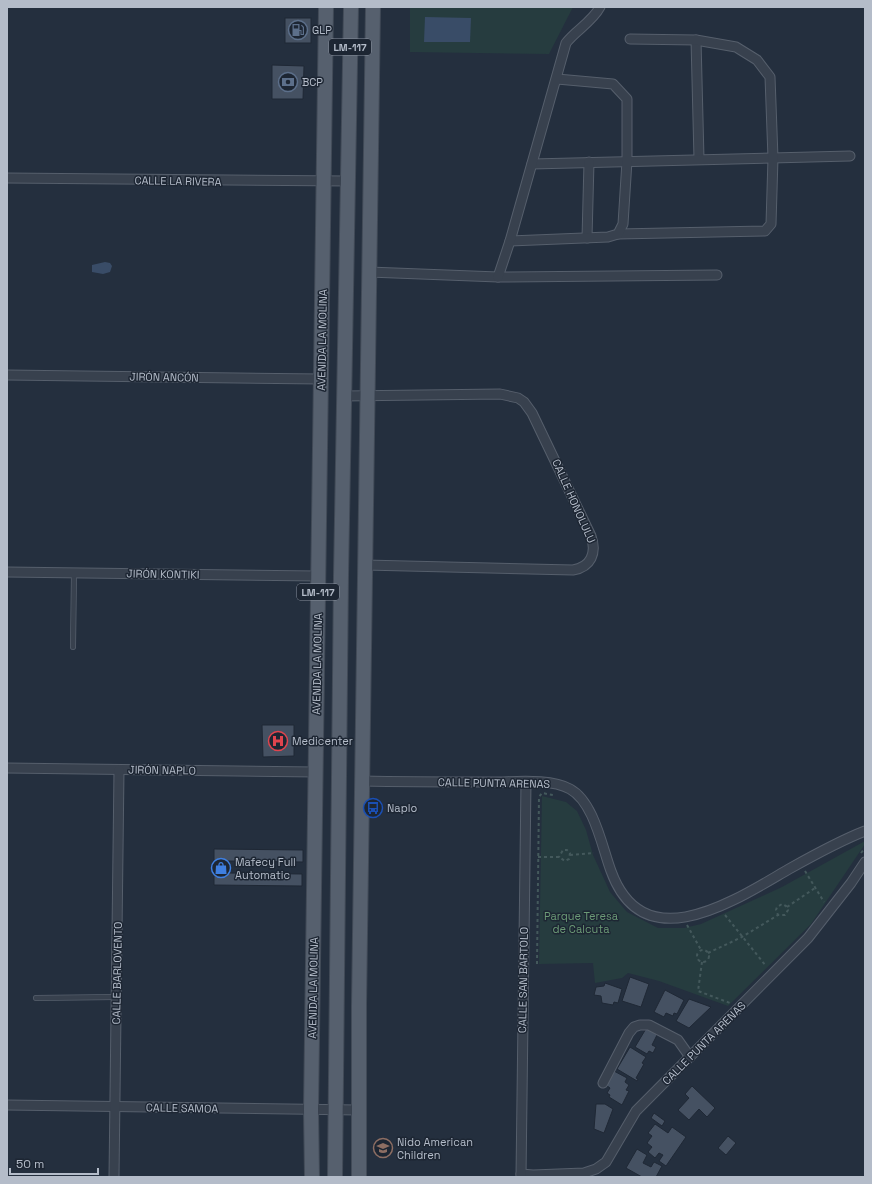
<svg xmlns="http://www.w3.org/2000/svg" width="872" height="1184" viewBox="0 0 872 1184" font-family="'Space Grotesk',sans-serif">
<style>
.green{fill:#263c3f}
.water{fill:#394c67}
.building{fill:#455162;stroke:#1f2835}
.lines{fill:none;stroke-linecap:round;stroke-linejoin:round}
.lane-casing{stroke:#565f6c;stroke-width:6}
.street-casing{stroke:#565f6c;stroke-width:11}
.primary-casing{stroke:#414a57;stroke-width:16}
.path{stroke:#44595c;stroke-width:2;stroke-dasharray:3 3;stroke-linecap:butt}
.lane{stroke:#38414e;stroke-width:4.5}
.street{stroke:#38414e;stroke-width:9}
.primary{stroke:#56606e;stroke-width:14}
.labels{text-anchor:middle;stroke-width:3;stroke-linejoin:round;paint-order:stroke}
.shield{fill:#1d2633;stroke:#878f9c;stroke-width:1}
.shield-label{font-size:10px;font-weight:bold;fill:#b4bcc9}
.poi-label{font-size:11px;fill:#b4bcc9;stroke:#1d2633;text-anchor:start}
.street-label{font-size:11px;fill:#b4bcc9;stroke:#1d2633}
.park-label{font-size:11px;fill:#6b9a76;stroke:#1d2633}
</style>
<rect width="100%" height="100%" fill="#242f3e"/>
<g class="green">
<path d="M410,7h163l-24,47 -139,-2z"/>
<path d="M542,796l24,6 11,9 9,19 7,25 17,37 17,20 31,16h26l17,-4 81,-37 83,-46v3l-54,80 -83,82 -69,-25 -31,-8 -6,5 -27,5 -2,-20 -54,1z"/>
</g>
<g class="water">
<path d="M425,17l46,1 -1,24h-46z"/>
<path d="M105,262l5,1 2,3 -2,6 -7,2 -11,-2v-7z"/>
</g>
<g class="building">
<rect x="285" y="18" width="26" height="25"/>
<path d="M272,65l32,1 -1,33h-31z"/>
<path d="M262,725h32v31l-31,1z"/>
<path d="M214,849l89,1v12l-75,-1v12l74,1v12l-88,-1z"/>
<path d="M630,977l19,7 -8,23 -19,-6z"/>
<path d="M605,983l17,6 -4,14 -4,-1 -1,3 -11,-2 -1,-7 -7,-1 2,-8 8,-1z"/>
<path d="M665,990l19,10 -7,14 -3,-1 -1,3 -7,-3 -2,4 -10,-5z"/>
<path d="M689,999l22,8 -22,21 -13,-7z"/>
<path d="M647,1027l11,6 -6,12 4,2 -3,6 -4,-2 -2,3 -12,-7z"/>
<path d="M630,1047l16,10 -4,6 2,1 -8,14 2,1 -1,2 -20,-12z"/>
<path d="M614,1071l13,7 -2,4 4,3 -3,5 3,1 -7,14 -13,-8 1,-2 -3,-2 3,-5 -4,-3z"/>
<path d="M692,1086l23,22 -8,9 -8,-8 -10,11 -11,-10 11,-12 -4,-4z"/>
<path d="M596,1104h9l8,5 -9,24 -10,-4z"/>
<path d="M654,1113l11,8 -3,5 -11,-8z"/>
<path d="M655,1124l13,9 4,-6 14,10 -20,29 -7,-5 4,-6 -4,-2 -4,5 -7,-6 4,-5 -5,-4 5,-7 -4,-3z"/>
<path d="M728,1136l8,7 -10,12 -8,-7z"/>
<path d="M637,1149l10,6 -4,8 8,4 3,-5 8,4 -6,11h-14l-16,-9z"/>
</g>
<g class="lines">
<defs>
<g id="lane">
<path d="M73,647l1,-74"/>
<path d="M36,998l80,-1"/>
</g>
<g id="street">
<path d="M696,40l3,119"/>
<path d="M532,164l318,-8"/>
<path d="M7,178l341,3"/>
<path d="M618,234l147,-3 6,-7 2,-66 -3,-81 -13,-17 -21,-13 -40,-7 -66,-1"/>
<path d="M587,238l2,-76"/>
<path d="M510,241l98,-4 10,-3 5,-10 4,-63v-62l-14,-15 -56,-5"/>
<path d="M369,272l129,5 219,-2"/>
<path d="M498,277l12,-36 56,-198c10,-13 26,-21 34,-36"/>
<path d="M7,375l314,4"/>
<path d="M344,396l156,-2 18,4 6,4 8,11 59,123c6,17 0,31 -18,34l-208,-5"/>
<path d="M7,572l311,4"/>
<path d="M7,768l309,4"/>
<path d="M363,781c43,1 86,1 130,1 22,0 57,-4 77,7 24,13 32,58 41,82 33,91 126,28 178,-2 25,-14 50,-28 76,-38"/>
<path d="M603,1083l26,-50 5,-6 6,-2h9l29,15 12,17"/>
<path d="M7,1105l351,5"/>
<path d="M521,1174l12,1 51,-2 12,-4 10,-7 30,-51 172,-173 43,-55 14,-21"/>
<path d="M114,1177l5,-407"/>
<path d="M521,1177l5,-395"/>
</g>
<g id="primary">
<path d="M312,1177l-1,-67 15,-1103"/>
<path d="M335,1177l6,-601 10,-569"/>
<path d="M359,1177v-172l14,-998"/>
</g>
</defs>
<use href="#lane" class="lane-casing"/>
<use href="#street" class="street-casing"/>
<use href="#primary" class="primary-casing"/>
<g class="path">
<path d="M861,853l4,-5"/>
<path d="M570,855l24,-2"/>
<path d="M538,857h21l6,4 4,-2 1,-6 -3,-3h-4l-4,7"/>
<path d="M805,871l19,31"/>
<path d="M787,907l28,-19"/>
<path d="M725,915l41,51"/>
<path d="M687,925l14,25"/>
<circle cx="703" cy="956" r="6"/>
<path d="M708,953l34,-16 36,-22h7l3,-5 -2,-4 -4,-2 -5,3 -1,3 2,5"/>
<path d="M702,962l-4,29 32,12"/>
<path d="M537,964l2,-167 3,-4 11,2"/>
</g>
<use href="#lane" class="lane"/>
<use href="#street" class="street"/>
<use href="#primary" class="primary"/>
</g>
<defs>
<symbol id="fuel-ring" viewBox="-11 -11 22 22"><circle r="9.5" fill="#1d2633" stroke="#5c6f8a" stroke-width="1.5"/><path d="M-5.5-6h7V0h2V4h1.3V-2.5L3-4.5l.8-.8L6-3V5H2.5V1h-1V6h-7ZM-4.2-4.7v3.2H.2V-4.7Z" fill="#5c6f8a"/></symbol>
<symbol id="bank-ring" viewBox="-11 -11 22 22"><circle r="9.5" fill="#1d2633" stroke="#5c6f8a" stroke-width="1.5"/><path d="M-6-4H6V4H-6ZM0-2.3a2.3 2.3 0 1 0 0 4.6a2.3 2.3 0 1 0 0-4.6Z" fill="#5c6f8a"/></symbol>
<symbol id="hospital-ring" viewBox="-11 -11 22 22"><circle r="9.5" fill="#1d2633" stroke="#e0444e" stroke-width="1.5"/><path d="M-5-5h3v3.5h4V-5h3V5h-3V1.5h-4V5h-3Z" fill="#e0444e"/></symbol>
<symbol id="bus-ring" viewBox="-11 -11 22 22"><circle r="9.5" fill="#1d2633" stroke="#1a4fb4" stroke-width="1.5"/><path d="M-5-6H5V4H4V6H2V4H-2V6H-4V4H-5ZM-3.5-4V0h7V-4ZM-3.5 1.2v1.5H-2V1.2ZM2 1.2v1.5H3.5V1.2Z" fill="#1a4fb4"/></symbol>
<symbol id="shop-ring" viewBox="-11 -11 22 22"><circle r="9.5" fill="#1d2633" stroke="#3f7fe0" stroke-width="1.5"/><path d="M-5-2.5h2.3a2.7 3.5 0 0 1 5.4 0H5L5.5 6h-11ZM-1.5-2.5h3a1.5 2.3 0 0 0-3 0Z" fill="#3f7fe0"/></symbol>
<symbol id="school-ring" viewBox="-11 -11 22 22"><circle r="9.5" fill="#1d2633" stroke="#8d6e63" stroke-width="1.5"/><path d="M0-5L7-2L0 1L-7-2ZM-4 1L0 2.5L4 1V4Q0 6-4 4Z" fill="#8d6e63"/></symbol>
</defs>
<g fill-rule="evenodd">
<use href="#fuel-ring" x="287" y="19" width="22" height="22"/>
<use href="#bank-ring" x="277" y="71" width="22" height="22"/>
<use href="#hospital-ring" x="267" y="730" width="22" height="22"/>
<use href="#bus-ring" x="362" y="797" width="22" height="22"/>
<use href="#shop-ring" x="210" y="857" width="22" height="22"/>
<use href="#school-ring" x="372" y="1137" width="22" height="22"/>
</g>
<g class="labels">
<g class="shield">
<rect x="329" y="39" width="42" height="16" rx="3"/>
<rect x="297" y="584" width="42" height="16" rx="3"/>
</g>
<g class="shield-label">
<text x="350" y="51">LM-117</text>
<text x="318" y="596">LM-117</text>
</g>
<g class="poi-label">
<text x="312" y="34">GLP</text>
<text x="302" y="86">BCP</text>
<text x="292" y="745">Medicenter</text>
<text x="387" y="812">Naplo</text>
<text x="235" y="866">Mafecy Full<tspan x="235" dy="13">Automatic</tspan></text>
<text x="397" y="1146">Nido American<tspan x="397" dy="13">Children</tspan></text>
</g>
<g class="street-label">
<text transform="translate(178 181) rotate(1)" y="4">CALLE LA RIVERA</text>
<text transform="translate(322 340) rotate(-89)" y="4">AVENIDA LA MOLINA</text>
<text transform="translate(164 377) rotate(1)" y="4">JIRÓN ANCÓN</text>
<text transform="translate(574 501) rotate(66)" y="4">CALLE HONOLULU</text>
<text transform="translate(163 574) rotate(1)" y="4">JIRÓN KONTIKI</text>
<text transform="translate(317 664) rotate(-89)" y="4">AVENIDA LA MOLINA</text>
<text transform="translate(162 770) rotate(1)" y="4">JIRÓN NAPLO</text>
<text transform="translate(494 783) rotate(1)" y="4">CALLE PUNTA ARENAS</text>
<text transform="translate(117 973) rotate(-89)" y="4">CALLE BARLOVENTO</text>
<text transform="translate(523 980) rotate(-89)" y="4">CALLE SAN BARTOLO</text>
<text transform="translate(313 988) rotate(-89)" y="4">AVENIDA LA MOLINA</text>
<text transform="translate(704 1043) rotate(-45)" y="4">CALLE PUNTA ARENAS</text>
<text transform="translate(182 1108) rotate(1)" y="4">CALLE SAMOA</text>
</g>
<g class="park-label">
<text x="581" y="920">Parque Teresa<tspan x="581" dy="13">de Calcuta</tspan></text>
</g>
</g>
<rect width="872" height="1184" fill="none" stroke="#b4bcc9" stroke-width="16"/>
<path d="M10 1168v6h88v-6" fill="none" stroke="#b4bcc9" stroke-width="2"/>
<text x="16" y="1168" font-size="12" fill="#b4bcc9" stroke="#1d2633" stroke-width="3" paint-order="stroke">50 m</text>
</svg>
